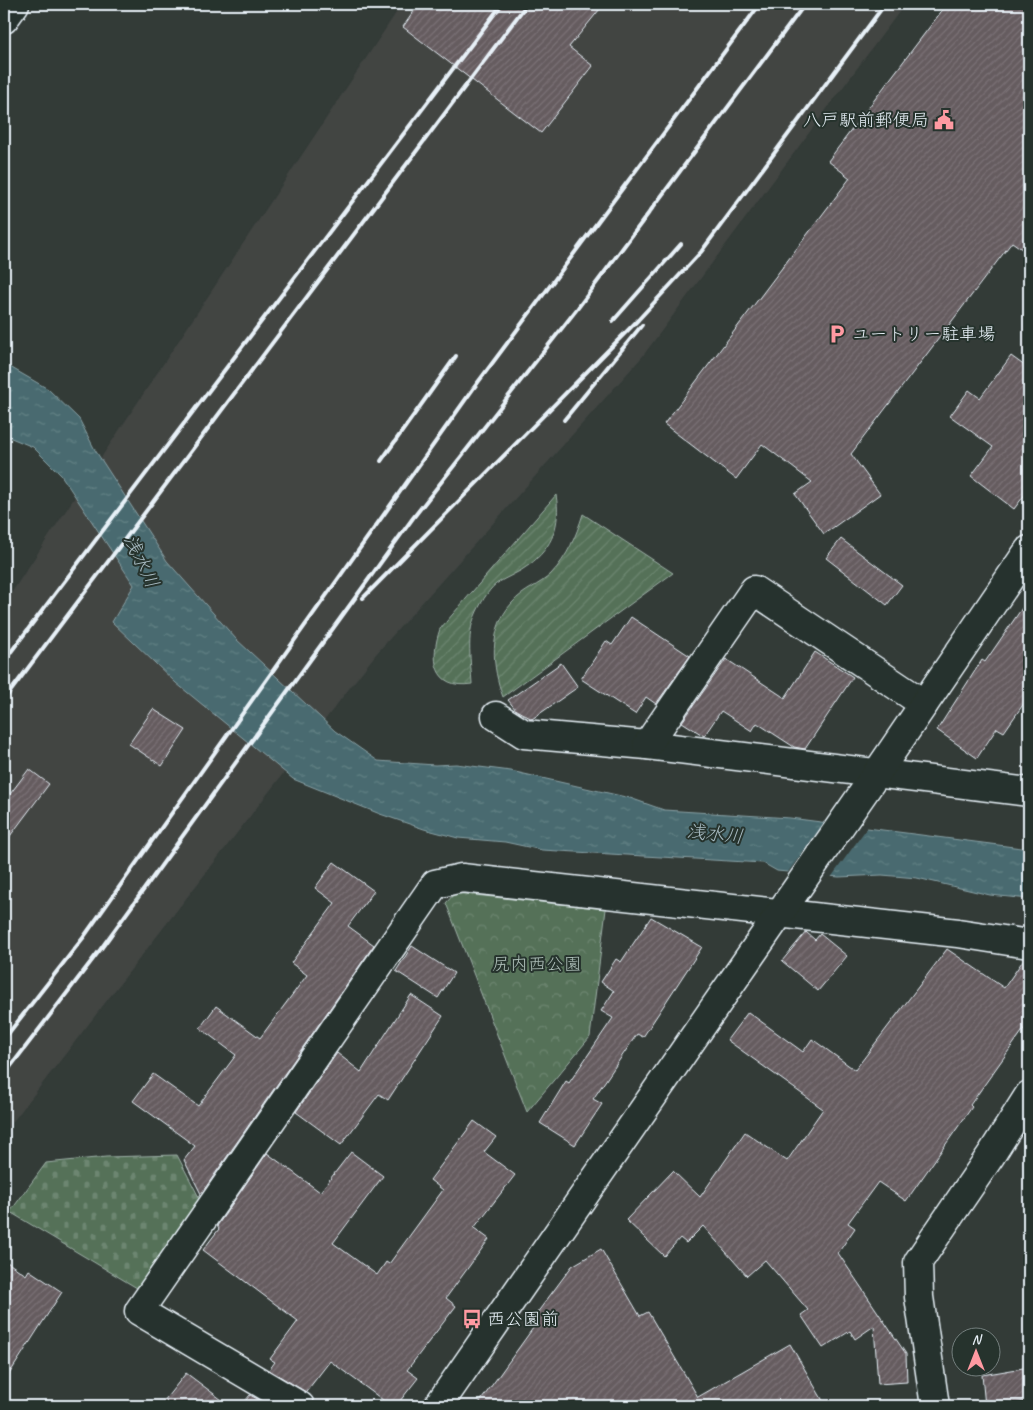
<svg xmlns="http://www.w3.org/2000/svg" width="1033" height="1410" viewBox="0 0 1033 1410" font-family="Caveat,'Klee One',sans-serif">
<style>
.built{fill:#424543}
.forest{fill:url(#forest-crowns);stroke:#9eb1a8}
.cemetery{fill:url(#cemetery-stones);stroke:#9eb1a8}
.garden{fill:url(#garden-furrows);stroke:#9eb1a8}
.water{fill:url(#water-ripples);stroke:#89a1a6}
.pier{fill:#333b37}
.building{fill:url(#building-hatch);stroke:#e8f1f8}
.lines{fill:none;stroke-linecap:round;stroke-linejoin:round}
.minor-casing{stroke:#e8f1f8;stroke-width:31}
.tertiary-casing{stroke:#e8f1f8;stroke-width:31}
.minor{stroke:#26332d;stroke-width:28}
.tertiary{stroke:#26332d;stroke-width:28}
.rail{stroke:#e8f1f8;stroke-width:4}
.labels{text-anchor:middle;stroke-width:4;stroke-linejoin:round;paint-order:stroke}
.poi-label{font-size:18px;fill:#e8f1f8;stroke:#26332d;text-anchor:start}
.park-label{font-size:18px;fill:#adbeb8;stroke:#26332d}
.water-label{font-size:19px;font-style:italic;fill:#a8bbc2;stroke:#26332d}
</style>
<defs>
<pattern id="forest-crowns" width="20" height="18" patternUnits="userSpaceOnUse" patternTransform="scale(1.25)"><rect width="20" height="18" fill="#557158"/><path d="M2 6a3 3 0 1 1 6 0M12 15a3 3 0 1 1 6 0" fill="none" stroke="#6d8671"/></pattern>
<pattern id="cemetery-stones" width="16" height="16" patternUnits="userSpaceOnUse" patternTransform="scale(1.25)"><rect width="16" height="16" fill="#557158"/><path d="M2 7V4a2 2 0 0 1 4 0v3zM10 15v-3a2 2 0 0 1 4 0v3z" fill="#6d8671"/></pattern>
<pattern id="garden-furrows" width="10" height="10" patternUnits="userSpaceOnUse" patternTransform="scale(1.25)"><rect width="10" height="10" fill="#557158"/><path d="M-1 1l2-2M0 10L10 0M9 11l2-2" fill="none" stroke="#6d8671"/></pattern>
<pattern id="water-ripples" width="26" height="14" patternUnits="userSpaceOnUse" patternTransform="scale(1.25)"><rect width="26" height="14" fill="#496b70"/><path d="M2 4q2-2 4 0t4 0M15 11q2-2 4 0t4 0" fill="none" stroke="#638185"/></pattern>
<pattern id="building-hatch" width="6" height="6" patternUnits="userSpaceOnUse" patternTransform="scale(1.25)"><rect width="6" height="6" fill="#655b5f"/><path d="M-1 1l2-2M0 6l6-6M5 7l2-2" fill="none" stroke="#7b7377"/></pattern>
</defs>
<rect width="100%" height="100%" fill="#333b37"/>
<filter id="ink" filterUnits="userSpaceOnUse"><feTurbulence type="fractalNoise" baseFrequency=".02" numOctaves="2"/><feDisplacementMap in="SourceGraphic" scale="10" xChannelSelector="R" yChannelSelector="G"/><feConvolveMatrix kernelMatrix="1 2 1 2 8 2 1 2 1" color-interpolation-filters="sRGB"/></filter>
<g filter="url(#ink)">
<path class="built" d="M402,4h503l-263,353 -266,297 -372,479v-529z"/>
<path class="forest" d="M455,893l151,16 -16,128 -63,75 -81,-209z"/>
<path class="cemetery" d="M177,1155l25,48 -60,88 -132,-79 36,-49 60,-6z"/>
<g class="garden">
<path d="M556,495c5,29 -3,52 -27,70 -10,8 -23,12 -33,19 -8,6 -17,22 -21,32 -9,20 -4,47 -3,68 -39,6 -42,-26 -32,-55z"/>
<path d="M583,514l90,59 -170,124c-11,-30 -15,-68 9,-94 11,-13 28,-18 39,-29 17,-18 25,-38 32,-60z"/>
</g>
<path class="water" d="M4,366l6,1 38,22 31,30 16,31 72,111 69,78 99,92 43,30 57,4 21,-1 55,7 119,27 34,12 126,8 239,31v50l-39,-4 -73,-17 -35,-3 -43,2 -62,-6 -14,-8 -221,-13 -37,-8 -47,-4 -34,-9 -44,-15 -87,-35 -117,-96 -64,-61 22,-37 -73,-110 -28,-28 -29,-12z"/>
<path class="pier" d="M826,820l43,5 -39,54 -44,-4z"/>
<g class="building">
<path d="M419,4h185l-35,43 24,19 -52,67 -138,-106z"/>
<path d="M947,4h82v250l-17,-12 -161,212 29,40 -56,40 -29,-40 17,-12 -50,-38 -26,35 -72,-55 186,-246 -22,-17z"/>
<path d="M1011,356l18,13v120l-15,20 -43,-33 22,-29 -43,-31 19,-26 11,8z"/>
<path d="M841,539l61,46 -15,20 -61,-47z"/>
<path d="M1029,598v98l-25,36 -7,-4 -20,30 -40,-28 45,-70 3,2z"/>
<path d="M631,617l59,39 -34,48 -10,-7 -11,17 -54,-35 25,-38 6,4z"/>
<path d="M815,652l38,25 -48,72 -11,-2 -37,-24 -5,8 -31,-20 -17,25 -22,-14 44,-63 59,39z"/>
<path d="M561,663l17,24 -46,32 -16,-9 -8,-10z"/>
<path d="M153,709l33,21 -24,36 -33,-22z"/>
<path d="M29,769l20,15 -45,60v-42z"/>
<path d="M334,862l40,29 -26,35 26,19 -173,249 -17,-34 11,-14 -62,-45 20,-27 45,32 38,-51 -36,-27 16,-22 44,32 47,-63 -16,-12 44,-60 -20,-15z"/>
<path d="M651,917l51,30 -59,90 -6,-3 -44,65 9,5 -27,41 -35,-22 26,-42 3,2 44,-65 -12,-7 13,-20 -13,-9 15,-23 5,3z"/>
<path d="M806,932l9,8 5,-6 27,22 -29,35 -36,-30z"/>
<path d="M412,946l42,27 -16,25 -42,-27z"/>
<path d="M947,949l57,39 20,-29h5v63l-59,83 2,2 -66,94 -28,-19 -30,41 7,5 -17,25 68,101 1,28 -29,2 -4,-58 -19,13 -5,-8 -27,17 -22,-33 7,-5 -43,-50 -18,16 -44,-50 -17,17 -6,-5 -16,18 -38,-36 47,-49 27,26 45,-65 42,29 36,-52 -96,-69 21,-28 55,40 9,-13 43,31z"/>
<path d="M411,995l32,21 -55,84 -9,-6 -38,51 -45,-33 41,-59 24,19z"/>
<path d="M474,1121l22,16 -12,15 31,23 -41,53 15,11 -43,59 10,8 -49,64 11,8 -22,28h-5l-61,-45 -24,31 -37,-22 6,-8 -5,-3 28,-38 -95,-71 16,-21 -2,-3 50,-73 53,39 31,-40 32,24 -50,67 44,32 9,-13 3,2 54,-74 -13,-10z"/>
<path d="M601,1249l39,67 8,-4 50,85 92,-53 36,62h-349l59,-82 -5,-3 41,-55z"/>
<path d="M4,1260l22,15 3,-5 33,22 -58,90z"/>
<path d="M1029,1367v34l-44,5 -3,-31z"/>
<path d="M186,1373l44,33h-70z"/>
<path d="M250,1395l20,11h-29z"/>
</g>
<g class="lines">
<defs>
<g id="minor">
<path d="M496,716l28,18 123,11 382,47"/>
<path d="M647,745l107,-155 170,114"/>
<path d="M300,1406l-161,-95 296,-427 27,-6 496,55 71,11"/>
<path d="M935,1406l-16,-109 -1,-35 73,-107 38,-60"/>
</g>
<g id="tertiary">
<path d="M4,19l11,-15"/>
<path d="M438,1406l439,-633 152,-223"/>
</g>
</defs>
<use href="#minor" class="minor-casing"/>
<use href="#tertiary" class="tertiary-casing"/>
<use href="#minor" class="minor"/>
<use href="#tertiary" class="tertiary"/>
<g class="rail">
<path d="M613,321l68,-77"/>
<path d="M564,420l78,-95"/>
<path d="M381,461l75,-105"/>
<path d="M363,598l275,-278 63,-68 184,-248"/>
<path d="M4,661l498,-657"/>
<path d="M4,700l523,-696"/>
<path d="M4,1039l79,-101 390,-549 287,-385"/>
<path d="M4,1075l96,-125 313,-432 164,-209 228,-305"/>
</g>
</g>
</g>
<defs>
<symbol id="civic-bare" viewBox="-9 -9 18 18"><path d="M-.6-6.5H3V-4.5H.6V-3L4-1V1h2V6H-6V1h2V-1L-.6-3ZM-1.2 2.5V6h2.4V2.5Z" fill="#ff9aa2" stroke="#26332d" stroke-width="2.5" paint-order="stroke"/></symbol>
<symbol id="parking-bare" viewBox="-9 -9 18 18"><path d="M-3.5-5.5H1a3.5 3.5 0 0 1 0 7H-1V5.5H-3.5ZM-1-3.4V-.6H.8a1.4 1.4 0 0 0 0-2.8Z" fill="#ff9aa2" stroke="#26332d" stroke-width="2.5" paint-order="stroke"/></symbol>
<symbol id="bus-bare" viewBox="-9 -9 18 18"><path d="M-5-6H5V4H4V6H2V4H-2V6H-4V4H-5ZM-3.5-4V0h7V-4ZM-3.5 1.2v1.5H-2V1.2ZM2 1.2v1.5H3.5V1.2Z" fill="#ff9aa2" stroke="#26332d" stroke-width="2.5" paint-order="stroke"/></symbol>
</defs>
<g fill-rule="evenodd">
<use href="#civic-bare" x="930" y="106" width="28" height="28"/>
<use href="#parking-bare" x="823" y="320" width="28" height="28"/>
<use href="#bus-bare" x="458" y="1305" width="28" height="28"/>
</g>
<g class="labels">
<g class="poi-label">
<text x="929" y="126" text-anchor="end">八戸駅前郵便局</text>
<text x="852" y="340">ユートリー駐車場</text>
<text x="487" y="1325">西公園前</text>
</g>
<g class="park-label">
<text x="537" y="970">尻内西公園</text>
</g>
<g class="water-label">
<text transform="translate(142 561) rotate(64)" y="7">浅水川</text>
<text transform="translate(715 833) rotate(6)" y="7">浅水川</text>
</g>
</g>
<rect width="1033" height="1410" fill="none" stroke="#26332d" stroke-width="20"/>
<rect x="10" y="10" width="1013" height="1390" fill="none" stroke="#e8f1f8" stroke-width="2" filter="url(#ink)"/>
<g transform="translate(976 1352)"><circle r="24" fill="#26332d" stroke="#747f7e"/>
<path d="M0-4L9 19L0 12L-9 19Z" fill="#ff9aa2"/>
<text y="-8" font-size="14" font-weight="bold" text-anchor="middle" fill="#e8f1f8">N</text>
</g>
</svg>
